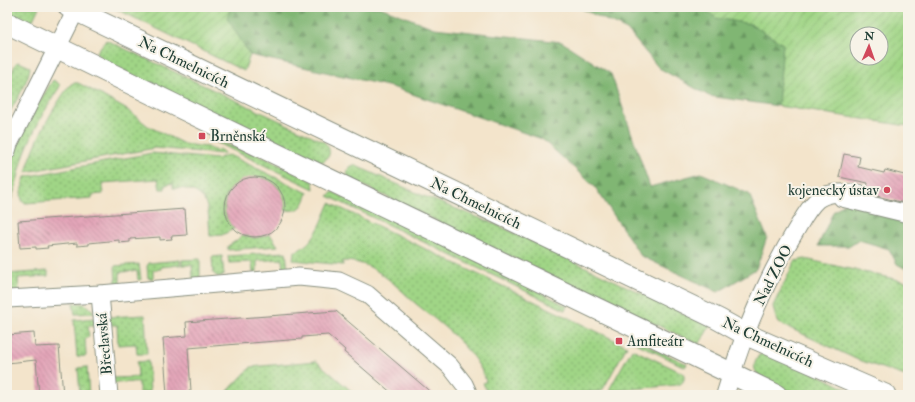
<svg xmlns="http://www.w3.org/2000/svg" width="915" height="402" viewBox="0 0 915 402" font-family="'IM FELL Double Pica',serif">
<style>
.grass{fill:url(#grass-dots);stroke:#60895d}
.forest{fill:url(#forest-firs);stroke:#507a54}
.garden{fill:url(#garden-furrows);stroke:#60895d;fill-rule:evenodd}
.building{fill:url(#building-back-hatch)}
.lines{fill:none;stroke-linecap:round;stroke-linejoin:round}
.minor-casing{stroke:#899080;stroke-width:19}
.tertiary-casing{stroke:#899080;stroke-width:23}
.minor{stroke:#fff;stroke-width:17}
.tertiary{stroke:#fff;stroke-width:21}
.poi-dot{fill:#d1495b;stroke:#f7f3e8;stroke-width:1.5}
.labels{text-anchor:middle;stroke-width:4;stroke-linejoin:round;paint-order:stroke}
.street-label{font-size:15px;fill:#1f3d34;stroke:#f7f3e8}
.poi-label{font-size:15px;fill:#1f3d34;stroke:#f7f3e8;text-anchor:start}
</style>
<defs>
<pattern id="grass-dots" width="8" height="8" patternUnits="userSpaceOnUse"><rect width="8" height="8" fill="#a0d586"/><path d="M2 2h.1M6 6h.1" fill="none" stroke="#82ae6e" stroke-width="1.8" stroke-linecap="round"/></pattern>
<pattern id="forest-firs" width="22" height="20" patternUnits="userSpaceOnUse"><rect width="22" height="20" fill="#80b673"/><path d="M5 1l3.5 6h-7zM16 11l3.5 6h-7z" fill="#68955f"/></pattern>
<pattern id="garden-furrows" width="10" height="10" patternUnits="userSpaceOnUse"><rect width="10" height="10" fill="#a0d586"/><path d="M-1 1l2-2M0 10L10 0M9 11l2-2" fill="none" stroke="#82ae6e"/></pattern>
<pattern id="building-back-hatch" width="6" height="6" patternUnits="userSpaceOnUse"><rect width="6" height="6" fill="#e4a6b9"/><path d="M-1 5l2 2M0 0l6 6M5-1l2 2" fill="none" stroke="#b88897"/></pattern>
</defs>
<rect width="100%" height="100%" fill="#f7f3e8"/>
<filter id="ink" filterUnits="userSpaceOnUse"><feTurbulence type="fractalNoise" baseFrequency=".025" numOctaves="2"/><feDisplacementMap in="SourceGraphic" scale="8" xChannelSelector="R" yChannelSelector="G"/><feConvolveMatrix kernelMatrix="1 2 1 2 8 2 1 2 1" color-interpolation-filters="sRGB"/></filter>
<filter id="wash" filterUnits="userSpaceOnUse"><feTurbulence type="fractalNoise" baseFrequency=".012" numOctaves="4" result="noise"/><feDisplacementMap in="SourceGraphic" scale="16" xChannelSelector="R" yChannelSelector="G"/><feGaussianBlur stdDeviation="0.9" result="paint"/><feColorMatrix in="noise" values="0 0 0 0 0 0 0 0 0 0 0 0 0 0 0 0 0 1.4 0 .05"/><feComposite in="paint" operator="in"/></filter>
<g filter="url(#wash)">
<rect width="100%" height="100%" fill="#f3e4cb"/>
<g class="grass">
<path d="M7,7h32l-8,17 -24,-12z"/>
<path d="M106,40l217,101c12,10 6,22 -9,22l-209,-101 -9,-9z"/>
<path d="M19,62l11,5c0,10 -16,40 -23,48v-32l9,-20z"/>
<path d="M53,80l5,3 2,2 -1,3c-14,21 -26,43 -35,67 -5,15 -7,31 -13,45l-4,2c0,-8 -1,-17 0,-25 6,-30 29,-71 46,-97z"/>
<path d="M73,83h5l23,12 28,16 19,15 36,18 23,3 9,4 2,-2 6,3 -1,2 -68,-6 -129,24c9,-31 25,-62 44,-87z"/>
<path d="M207,138l54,18 52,25 1,8z"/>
<path d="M152,153l64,6 13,-4 79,38c-5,13 -7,19 -23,17 -1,-59 -89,-28 -51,19l-12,6 -12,1c-2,-29 0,-48 -37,-48v-5l-8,2v4h-5l-2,-10 -55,4v11l-11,1v3l-66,5 -3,-1c-4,-7 0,-17 2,-25z"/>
<path d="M354,165l72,32 69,27 215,102 -10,17h-4l-147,-68 -201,-97c-2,-7 0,-11 6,-13z"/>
<path d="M333,192l150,71 84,43 -2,4 -237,-114z"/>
<path d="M330,203l297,143 -25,45 -46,4h-76l7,-3 -4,-9 3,-2c-10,-31 -46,-58 -71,-78 -14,-13 -28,-27 -45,-36 -9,-4 -18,-6 -27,-6v4l-50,-5 1,-8c21,-8 27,-29 36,-49z"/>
<path d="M270,234l8,12 -50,4v-4l8,-5 6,-6 14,3z"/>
<path d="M286,252l2,19 -5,-1 -1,-11 -25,2v11l-4,1 -1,-11 -23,1 -1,-7z"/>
<path d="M222,256l2,19 -6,2 -5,-4 -1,-16z"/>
<path d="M200,259v18l-7,2 -1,-14h-10v-5z"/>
<path d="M805,259l103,23v95l-52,-18 -77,-36 -4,-8 -2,-9 22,-45z"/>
<path d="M180,260v5l-19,2v2l-8,1v9l-5,-1 -1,-12 2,-3z"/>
<path d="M139,264l2,16h-3l-1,-9 -17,1v13h-4l-1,-19z"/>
<path d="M48,271v5l-30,2 1,13 -9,1 -3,-2v-16z"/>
<path d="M73,303c10,0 16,1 21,10l-19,1z"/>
<path d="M145,315l2,39h-10l-1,-10 -18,1 -1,-20h-8l-1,-8z"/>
<path d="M94,318l1,8h-7l1,11 -4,1 1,18 -9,1 -3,-37z"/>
<path d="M632,338l55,26 -2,3 -55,-27z"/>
<path d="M632,349l51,24c3,6 0,11 -6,12l-67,6v-3z"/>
<path d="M769,353l54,24 35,18h-61l-38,-19c-7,-8 -5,-13 0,-21z"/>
<path d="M148,361l2,31 -11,1v-11l-26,1v-5l25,-1 -1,-15z"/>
<path d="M316,361l40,34h-129v-3l24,-25z"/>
<path d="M87,367l2,28h-9l-2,-27z"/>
</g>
<g class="forest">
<path d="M231,7h149l54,21 128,14 49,32 39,113 51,-14 48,21 18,43 -11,32 -38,23 -77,-36 -46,-69 -53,-48 -150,-52 -142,-32 -24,-37z"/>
<path d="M578,7h124l14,11 35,6 32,20 -5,62 -69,-10 -50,-28 -32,-38z"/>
<path d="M850,198l58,16v56l-11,-6 -8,-15 -30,-9 -9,6h-32l15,-34z"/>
</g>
<g class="garden">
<path d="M112,7h119l-4,11 23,37 -6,16z"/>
<path d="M702,7h206v119l-130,-20 5,-62 -32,-20 -35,-6zM857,34h24v24h-24z"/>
</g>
<g id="blocks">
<g class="building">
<path d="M844,154l16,3 -2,10 26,6 1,-3 23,6v28l-39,-10 -2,-7 1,-4 -29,-6z"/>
<circle cx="255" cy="207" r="30"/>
<path d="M185,209l2,26 -16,1 1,3 -12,1v-3l-30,2v3l-11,1v-3l-30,3v2l-12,1v-3l-30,3 1,2 -12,1v-2l-16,1 -2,-27z"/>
<path d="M336,311l98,84h-40l-50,-43 1,-2 -17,-15 -26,2v2l-114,9 3,43h-3l1,4h-22l-4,-57 24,-2 -1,-14z"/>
<path d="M34,333l1,14 24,-1 4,49h-24l-3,-35 -29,3v-28z"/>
</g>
</g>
</g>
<g filter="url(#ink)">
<use href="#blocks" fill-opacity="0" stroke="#899080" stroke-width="1"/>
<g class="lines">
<defs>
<g id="minor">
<path d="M7,151l2,-7 67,-134"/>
<path d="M842,198l66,16"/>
<path d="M100,294l9,101"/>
<path d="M7,299l93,-5 199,-17 40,4 28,13 83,72 14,18 5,11"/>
<path d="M725,395c17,-58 40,-114 71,-165 6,-10 12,-22 21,-30 10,-9 29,-7 42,-7"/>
</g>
<g id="tertiary">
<path d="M69,7l649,312 27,15 140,61"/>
<path d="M7,23l176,86 593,286"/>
</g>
</defs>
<use href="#minor" class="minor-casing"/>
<use href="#tertiary" class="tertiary-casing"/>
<use href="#minor" class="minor"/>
<use href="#tertiary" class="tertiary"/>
</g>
</g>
<g class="poi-dot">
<rect x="198" y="132" width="8" height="8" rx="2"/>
<circle cx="887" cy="190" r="4"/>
<rect x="615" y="337" width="8" height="8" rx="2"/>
</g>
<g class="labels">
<g class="street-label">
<text transform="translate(184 62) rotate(26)" y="5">Na Chmelnicích</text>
<text transform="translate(476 203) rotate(26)" y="5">Na Chmelnicích</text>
<text transform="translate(773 275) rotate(-63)" y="5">Nad ZOO</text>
<text transform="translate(768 342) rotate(25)" y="5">Na Chmelnicích</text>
<text transform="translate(104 344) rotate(-95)" y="5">Břeclavská</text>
</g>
<g class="poi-label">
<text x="210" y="141">Brněnská</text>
<text x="879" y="195" text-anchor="end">kojenecký ústav</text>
<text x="627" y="346">Amfiteátr</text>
</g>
</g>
<rect width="915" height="402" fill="none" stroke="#f7f3e8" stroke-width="24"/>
<g transform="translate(869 46) rotate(2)"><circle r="19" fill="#f7f3e8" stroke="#a1aaa0"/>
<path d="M0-3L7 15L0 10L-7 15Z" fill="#d1495b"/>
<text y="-6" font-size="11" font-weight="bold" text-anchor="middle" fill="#1f3d34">N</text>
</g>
</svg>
